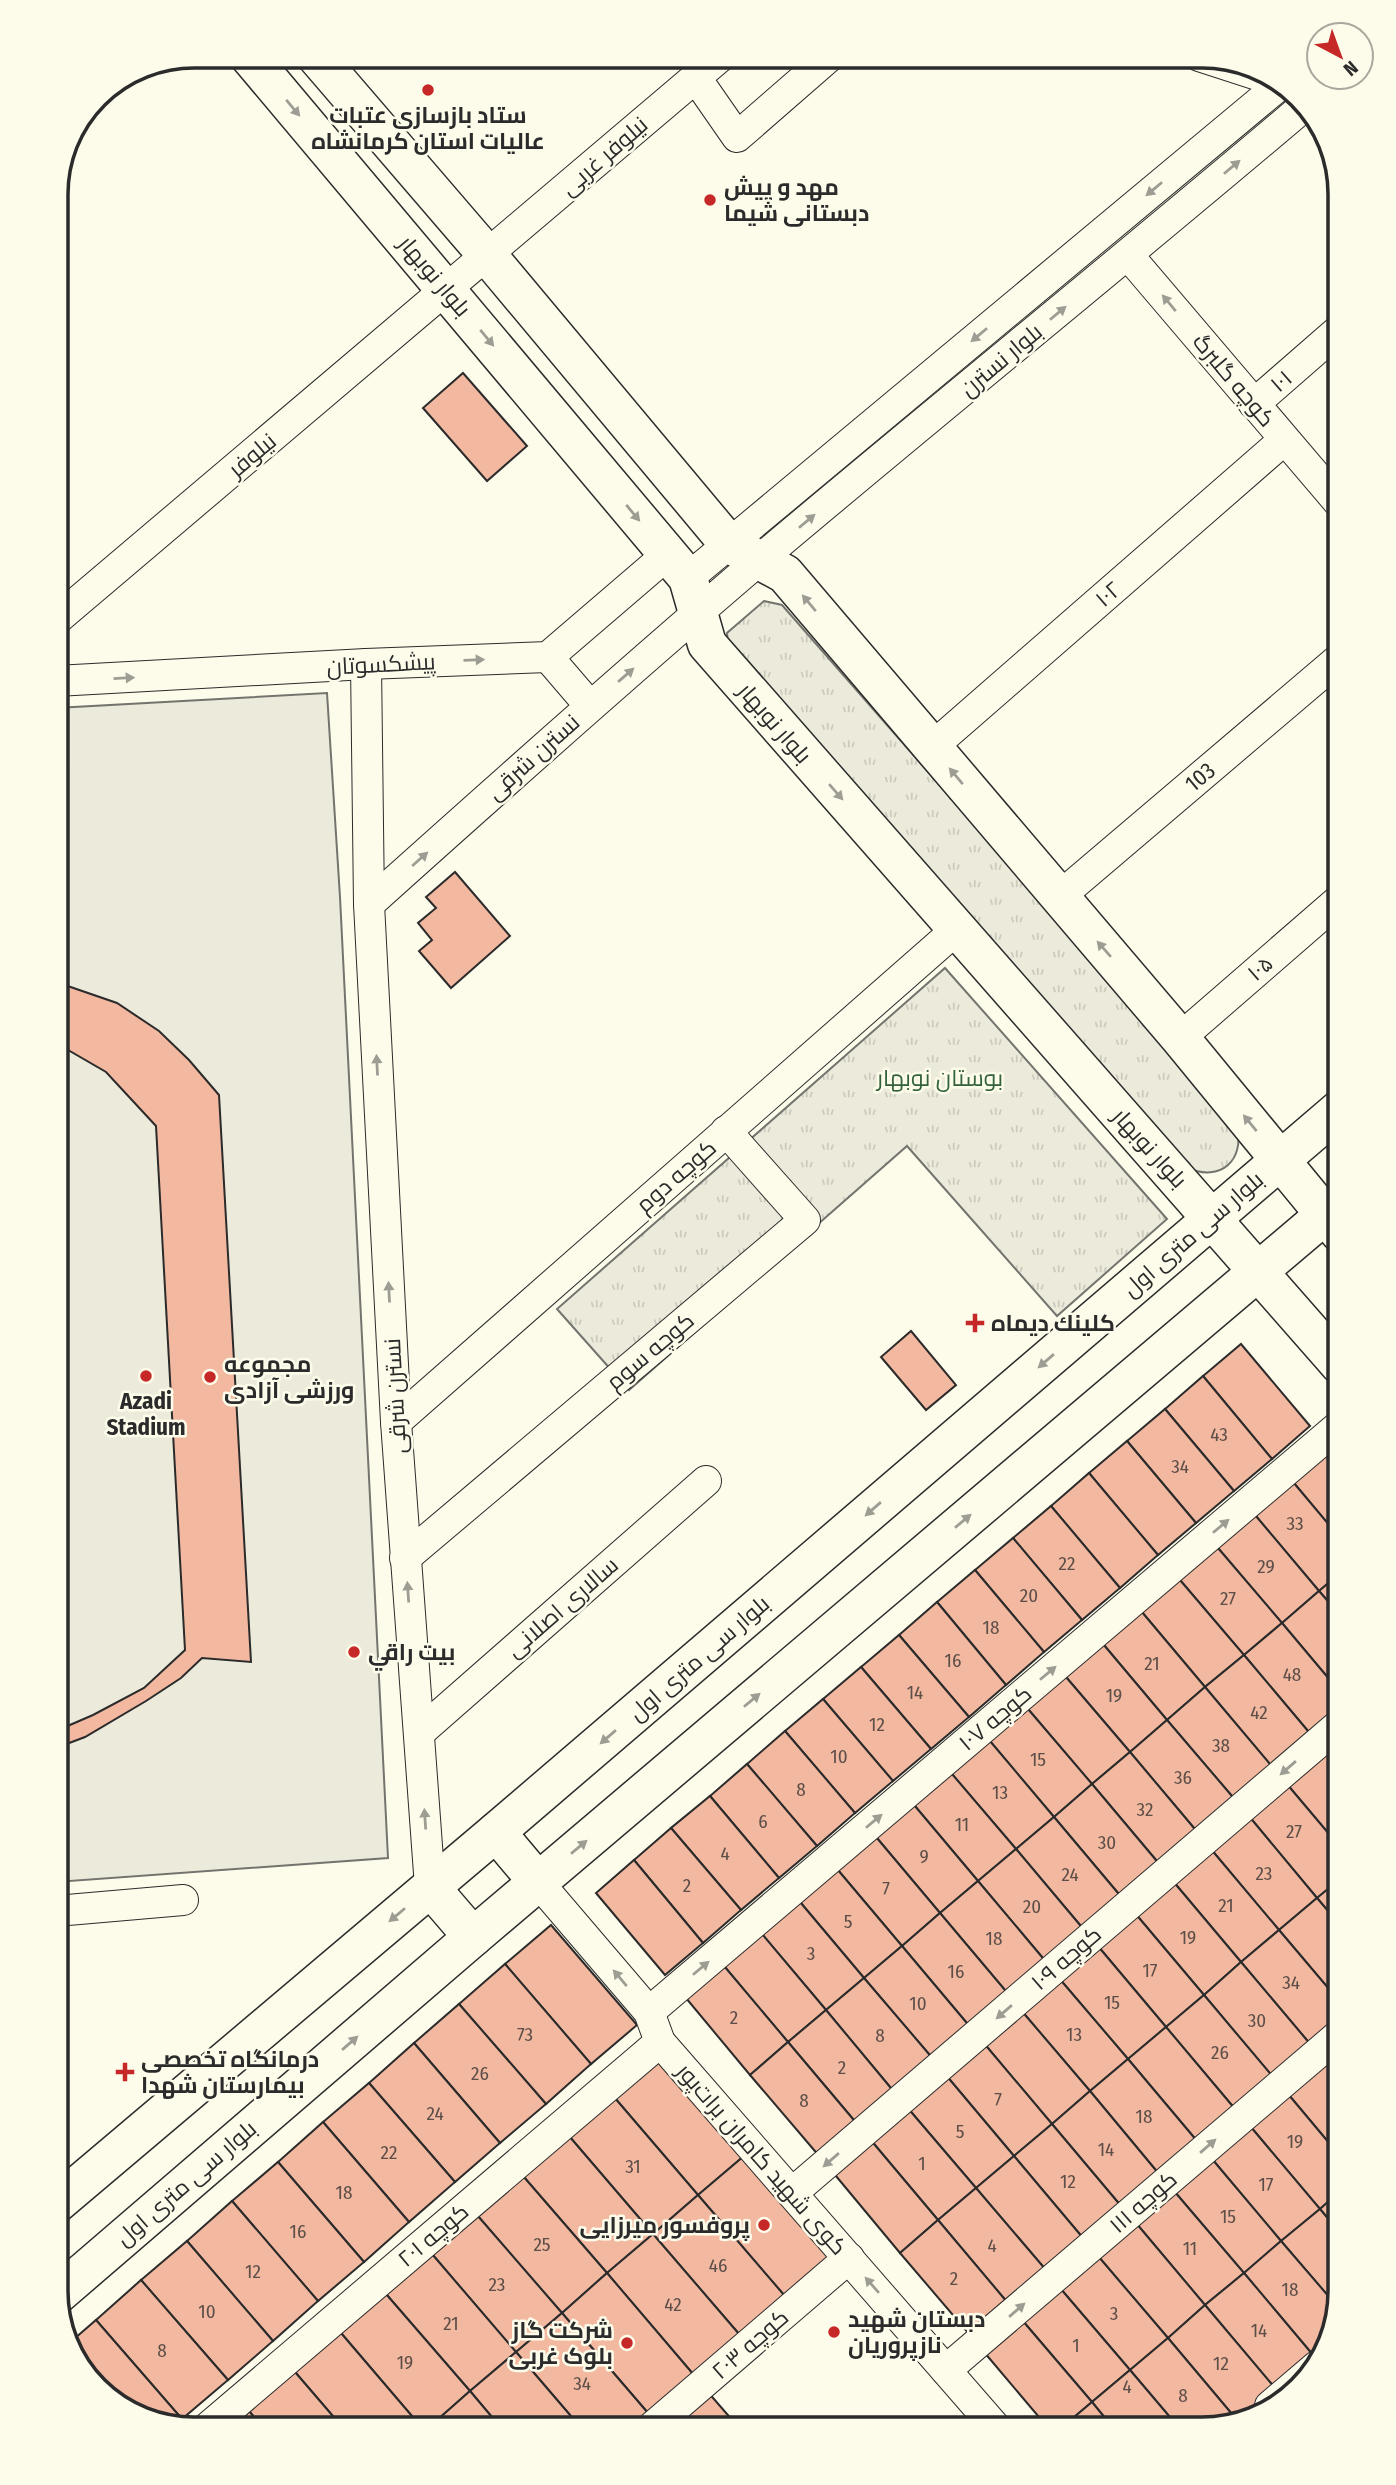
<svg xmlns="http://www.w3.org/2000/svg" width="1396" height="2485" viewBox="0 0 1396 2485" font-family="'Fira Sans Condensed',Cairo,sans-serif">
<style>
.park{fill:url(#park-tufts);stroke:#74746e;stroke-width:2}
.pitch{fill:#ecebdb;stroke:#74746e;stroke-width:2}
.building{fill:#f2b8a0;stroke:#2b2b2b;stroke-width:2}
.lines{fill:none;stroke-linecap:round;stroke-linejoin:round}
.minor-casing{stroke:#2b2b2b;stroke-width:32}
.major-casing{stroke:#2b2b2b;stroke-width:41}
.minor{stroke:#fdfbea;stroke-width:30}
.major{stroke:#fdfbea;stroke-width:38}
.oneway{fill:#9e9d94}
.poi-dot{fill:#c62828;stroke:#fdfbea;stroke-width:2.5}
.labels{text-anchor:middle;stroke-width:5;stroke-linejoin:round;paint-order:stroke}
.number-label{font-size:19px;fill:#5d4e48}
.poi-label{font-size:23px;font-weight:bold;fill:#2b2b2b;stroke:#fdfbea;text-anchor:start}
.street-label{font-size:23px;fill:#2b2b2b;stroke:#fdfbea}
.park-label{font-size:23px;fill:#34623c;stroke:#fdfbea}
.rim{fill:none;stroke:#2b2b2b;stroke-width:3.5}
</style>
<defs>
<pattern id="park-tufts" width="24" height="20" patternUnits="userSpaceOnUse" patternTransform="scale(1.75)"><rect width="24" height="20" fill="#ecebdb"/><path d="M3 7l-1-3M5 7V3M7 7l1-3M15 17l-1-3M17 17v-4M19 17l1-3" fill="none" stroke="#cbcabc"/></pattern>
</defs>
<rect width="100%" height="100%" fill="#fdfbea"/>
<g class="park">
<path d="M764,601l18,4 455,520c8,36 -16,57 -50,43l-458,-517 -2,-18z"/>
<path d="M945,968l222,251 -110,97 -150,-170 -278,244 -72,-81z"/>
</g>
<path class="pitch" d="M327,693l13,204 48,961 -332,24v-1174z"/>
<g class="building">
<path d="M463,373l64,73 -40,35 -64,-73z"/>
<path d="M455,872l55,64 -59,52 -32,-37 13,-11 -14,-17 18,-15 -10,-11z"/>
<path d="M56,982l61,21 42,28 30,29 30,35 32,567 -49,-4 -21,20 -35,23 -61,36 -29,11v-17l37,-16 51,-27 41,-38 -29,-524 -50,-54 -50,-29z"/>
<path d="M911,1331l45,54 -30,25 -45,-53z"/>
<path d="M1241,1344l69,82 -38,33 -69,-83z"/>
<path d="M1203,1376l69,83 -38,32 -69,-82z"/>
<path d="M1165,1409l69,82 -38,32 -69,-82z"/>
<path d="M1127,1441l69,82 -38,32 -69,-82z"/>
<path d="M1326,1444l14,17v77l-52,-62z"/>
<path d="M1089,1473l69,82 -38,33 -69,-82z"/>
<path d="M1288,1476l52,62v35l-21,18 -69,-82z"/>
<path d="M1051,1506l69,82 -38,32 -69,-82z"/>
<path d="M1250,1509l69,82 -37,32 -70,-82z"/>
<path d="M1013,1538l69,82 -38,32 -69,-82z"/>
<path d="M1212,1541l70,82 -38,32 -70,-82z"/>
<path d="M975,1570l69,82 -38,33 -69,-83z"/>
<path d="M1174,1573l70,82 -39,32 -69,-82z"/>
<path d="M1340,1573v42l-21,-24z"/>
<path d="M1319,1591l21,24v77l-58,-69z"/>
<path d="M937,1602l69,83 -37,32 -70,-82z"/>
<path d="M1136,1605l69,82 -38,33 -69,-82z"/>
<path d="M1282,1623l58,69v22l-27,23 -69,-82z"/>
<path d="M899,1635l70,82 -38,32 -70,-82z"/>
<path d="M1098,1638l69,82 -37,32 -70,-82z"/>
<path d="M1244,1655l69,82 -38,33 -70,-83z"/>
<path d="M861,1667l70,82 -38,32 -70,-82z"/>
<path d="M1060,1670l70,82 -38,32 -70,-82z"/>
<path d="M1205,1687l70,83 -38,32 -70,-82z"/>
<path d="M823,1699l70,82 -38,32 -70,-82z"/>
<path d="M1022,1702l70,82 -38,33 -70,-83z"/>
<path d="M1167,1720l70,82 -38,32 -69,-82z"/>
<path d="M785,1731l70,82 -38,33 -70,-82z"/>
<path d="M984,1734l70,83 -38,32 -70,-82z"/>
<path d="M1340,1737v33l-16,-19z"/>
<path d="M1324,1751l16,19v77l-54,-64z"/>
<path d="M1130,1752l69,82 -38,32 -69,-82z"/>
<path d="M747,1764l70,82 -38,32 -69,-82z"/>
<path d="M946,1767l70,82 -38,32 -69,-82z"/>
<path d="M1286,1783l54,64v32l-23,19 -69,-83z"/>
<path d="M1092,1784l69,82 -38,33 -69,-82z"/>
<path d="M710,1796l69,82 -38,32 -70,-82z"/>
<path d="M909,1799l69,82 -38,32 -69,-82z"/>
<path d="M1248,1815l69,83 -38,32 -69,-82z"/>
<path d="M1054,1817l69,82 -38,32 -69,-82z"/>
<path d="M671,1828l70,82 -38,33 -69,-83z"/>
<path d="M871,1831l69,82 -38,33 -70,-83z"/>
<path d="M1210,1848l69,82 -38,32 -69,-82z"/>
<path d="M1016,1849l69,82 -38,32 -69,-82z"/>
<path d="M634,1860l69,83 -38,32 -69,-82z"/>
<path d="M832,1863l70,83 -38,32 -69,-82z"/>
<path d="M1340,1879v46l-23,-27z"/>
<path d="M1172,1880l69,82 -37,33 -70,-83z"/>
<path d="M978,1881l69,82 -37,33 -70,-83z"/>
<path d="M795,1896l69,82 -38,32 -69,-82z"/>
<path d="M1317,1898l23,27v77l-61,-72z"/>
<path d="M1134,1912l70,83 -38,32 -69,-82z"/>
<path d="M940,1913l70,83 -39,32 -69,-82z"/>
<path d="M551,1925l86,100 -46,39 -86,-100z"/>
<path d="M757,1928l69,82 -38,32 -69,-82z"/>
<path d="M1279,1930l61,72v18l-29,25 -70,-83z"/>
<path d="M1097,1945l69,82 -38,32 -70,-82z"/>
<path d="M902,1946l69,82 -37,32 -70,-82z"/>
<path d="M719,1960l69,82 -38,33 -69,-83z"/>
<path d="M1241,1962l70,83 -38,32 -69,-82z"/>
<path d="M505,1964l86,100 -45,40 -87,-100z"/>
<path d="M1058,1977l70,82 -38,32 -70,-82z"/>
<path d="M864,1978l70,82 -39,33 -69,-83z"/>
<path d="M1204,1995l69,82 -38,32 -69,-82z"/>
<path d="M459,2004l87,100 -46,39 -86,-100z"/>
<path d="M1020,2009l70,82 -38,33 -70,-83z"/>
<path d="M826,2010l69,83 -37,32 -70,-83z"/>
<path d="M1166,2027l69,82 -38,32 -69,-82z"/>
<path d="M982,2041l70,83 -38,32 -69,-82z"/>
<path d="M788,2042l70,83 -38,32 -70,-82z"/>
<path d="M414,2043l86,100 -45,39 -86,-99z"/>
<path d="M1340,2049v30l-15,-17z"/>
<path d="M660,2058l84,98 -46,39 -84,-98z"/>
<path d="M1128,2059l69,82 -38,33 -69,-83z"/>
<path d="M1325,2062l15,17v77l-52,-62z"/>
<path d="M945,2074l69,82 -38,32 -70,-82z"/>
<path d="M369,2083l86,99 -46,40 -86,-100z"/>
<path d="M1090,2091l69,83 -38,32 -69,-82z"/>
<path d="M1288,2094l52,62v35l-20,18 -70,-83z"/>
<path d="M614,2097l84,98 -45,39 -84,-98z"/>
<path d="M906,2106l70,82 -38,32 -69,-82z"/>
<path d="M323,2122l86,100 -45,40 -86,-100z"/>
<path d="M1052,2124l69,82 -38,32 -69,-82z"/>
<path d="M1250,2126l70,83 -39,32 -69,-82z"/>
<path d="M569,2136l84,98 -46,39 -84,-97z"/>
<path d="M869,2138l69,82 -38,33 -69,-83z"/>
<path d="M744,2156l86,100 -46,39 -86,-100z"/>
<path d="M1014,2156l69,82 -37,32 -70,-82z"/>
<path d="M1212,2159l69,82 -37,32 -70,-82z"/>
<path d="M278,2162l86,100 -46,39 -86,-100z"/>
<path d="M523,2176l84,97 -45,40 -85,-98z"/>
<path d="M976,2188l70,82 -39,32 -69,-82z"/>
<path d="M1174,2191l70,82 -39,32 -69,-82z"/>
<path d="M1340,2191v42l-20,-24z"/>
<path d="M698,2195l86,100 -45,39 -86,-100z"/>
<path d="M232,2201l86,100 -45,40 -86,-100z"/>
<path d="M1320,2209l20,24v58l-4,14 -55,-64z"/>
<path d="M477,2215l85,98 -46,39 -84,-98z"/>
<path d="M938,2220l69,82 -37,33 -70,-82z"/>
<path d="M1136,2223l69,82 -37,33 -70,-82z"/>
<path d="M653,2234l86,100 -46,40 -86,-101z"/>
<path d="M187,2241l86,100 -45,39 -87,-100z"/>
<path d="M1281,2241l55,64 -13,42 -10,8 -69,-82z"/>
<path d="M432,2254l84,98 -46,39 -84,-97z"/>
<path d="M1098,2256l70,82 -38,32 -70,-82z"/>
<path d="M607,2273l86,101 -45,39 -86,-100z"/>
<path d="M1244,2273l69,82 -38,33 -70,-83z"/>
<path d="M141,2280l87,100 -46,39 -86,-99z"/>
<path d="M1060,2288l70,82 -38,32 -70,-82z"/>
<path d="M386,2294l84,97 -43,38h-4l-82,-96z"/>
<path d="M1205,2305l70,83 -38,32 -69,-82z"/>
<path d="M562,2313l86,100 -19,16h-47l-66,-77z"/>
<path d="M96,2320l86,99 -6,6 -59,-20 -50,-60z"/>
<path d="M1022,2320l70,82 -32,27h-11l-65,-77z"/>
<path d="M341,2333l82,96h-79l-49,-57z"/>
<path d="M1168,2338l69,82 -3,2 -32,7h-22l-50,-59z"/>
<path d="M516,2352l66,77h-80l-32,-38z"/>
<path d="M1130,2370l50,59h-66l-22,-27z"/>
<path d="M295,2372l49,57h-80l-15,-18z"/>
<path d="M470,2391l32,38h-75z"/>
<path d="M707,2391l33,38h-77z"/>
<path d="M1092,2402l22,27h-54z"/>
<path d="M249,2411l15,18h-35z"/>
</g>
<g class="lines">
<defs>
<g id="minor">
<path d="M1199,56l83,27"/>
<path d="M696,78l41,59 93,-81"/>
<path d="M1128,255l212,249"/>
<path d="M1254,404l86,-75"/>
<path d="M688,578l594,-495"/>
<path d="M56,620l665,-564"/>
<path d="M548,657l42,49"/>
<path d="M366,664l3,240 27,518 34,465"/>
<path d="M56,681l310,-17 182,-7 120,-103"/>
<path d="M932,747l352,-307"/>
<path d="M1059,897l281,-239"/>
<path d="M369,904c128,-115 257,-230 388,-342 181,-153 365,-301 545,-454"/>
<path d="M1180,1038l160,-139"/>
<path d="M396,1422l560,-492"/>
<path d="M405,1558l400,-338 -79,-89"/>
<path d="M419,1733l287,-252"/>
<path d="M538,1882l111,130 11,30 337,387"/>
<path d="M56,1911l127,-11"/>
<path d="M649,2012l691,-587"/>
<path d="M792,2193l548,-469"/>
<path d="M946,2370l394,-336"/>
<path d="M1270,2406l47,-40"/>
<path d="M206,2429l454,-387"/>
<path d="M650,2429l199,-171"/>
</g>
<g id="major">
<path d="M249,56l439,522 19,66 633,721"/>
<path d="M316,56l172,200 240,287 57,31 395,464 160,195"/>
<path d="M496,1832l42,50"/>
<path d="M430,1887l43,50"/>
<path d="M56,2204l440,-372 844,-723"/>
<path d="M57,2295l416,-358 867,-735"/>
</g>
</defs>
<use href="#minor" class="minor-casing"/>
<use href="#major" class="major-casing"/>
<use href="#minor" class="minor"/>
<use href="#major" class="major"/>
</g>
<defs><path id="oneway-solid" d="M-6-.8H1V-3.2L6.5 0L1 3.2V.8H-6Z" transform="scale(1.75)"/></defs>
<g class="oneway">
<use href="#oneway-solid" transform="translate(293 108) rotate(50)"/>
<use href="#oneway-solid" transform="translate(1232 167) rotate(-40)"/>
<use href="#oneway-solid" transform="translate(1154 189) rotate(140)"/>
<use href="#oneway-solid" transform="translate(1169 303) rotate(-130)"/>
<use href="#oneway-solid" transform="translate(1058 313) rotate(-40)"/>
<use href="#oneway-solid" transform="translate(979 335) rotate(140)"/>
<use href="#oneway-solid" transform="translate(487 338) rotate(50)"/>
<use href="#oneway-solid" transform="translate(633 513) rotate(50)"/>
<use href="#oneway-solid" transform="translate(807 521) rotate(-40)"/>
<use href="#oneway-solid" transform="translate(809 603) rotate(-130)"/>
<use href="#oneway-solid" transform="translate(474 660) rotate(-2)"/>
<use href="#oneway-solid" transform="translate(626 675) rotate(-41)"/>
<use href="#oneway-solid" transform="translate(124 678) rotate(-3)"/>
<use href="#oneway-solid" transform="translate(956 776) rotate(-130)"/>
<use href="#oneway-solid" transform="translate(836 792) rotate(49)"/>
<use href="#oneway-solid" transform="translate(420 859) rotate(-42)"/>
<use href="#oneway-solid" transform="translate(1104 949) rotate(-131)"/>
<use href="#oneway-solid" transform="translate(377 1065) rotate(-93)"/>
<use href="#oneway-solid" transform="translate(1250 1123) rotate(-129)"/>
<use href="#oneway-solid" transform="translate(389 1292) rotate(-93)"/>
<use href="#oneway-solid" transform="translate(1046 1361) rotate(139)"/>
<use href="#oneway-solid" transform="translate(873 1509) rotate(139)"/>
<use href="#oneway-solid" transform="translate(963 1521) rotate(-40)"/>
<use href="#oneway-solid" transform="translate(1221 1526) rotate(-40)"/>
<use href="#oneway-solid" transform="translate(408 1592) rotate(-94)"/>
<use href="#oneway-solid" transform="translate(1048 1673) rotate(-40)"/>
<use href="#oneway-solid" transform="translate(752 1700) rotate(-40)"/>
<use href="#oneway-solid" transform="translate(608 1737) rotate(139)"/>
<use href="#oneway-solid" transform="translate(1288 1768) rotate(139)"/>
<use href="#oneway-solid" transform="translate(425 1819) rotate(-94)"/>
<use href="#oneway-solid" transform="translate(874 1821) rotate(-40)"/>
<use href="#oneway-solid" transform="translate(579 1847) rotate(-40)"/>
<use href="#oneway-solid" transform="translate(397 1915) rotate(140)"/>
<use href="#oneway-solid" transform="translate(701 1968) rotate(-40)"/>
<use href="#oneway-solid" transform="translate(620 1978) rotate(-130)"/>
<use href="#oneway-solid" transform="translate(1004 2012) rotate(139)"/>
<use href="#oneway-solid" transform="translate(350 2043) rotate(-41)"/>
<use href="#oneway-solid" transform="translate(1208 2146) rotate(-41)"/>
<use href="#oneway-solid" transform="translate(831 2160) rotate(139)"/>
<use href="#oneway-solid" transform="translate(872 2285) rotate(-131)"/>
<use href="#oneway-solid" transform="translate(1017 2310) rotate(-41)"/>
</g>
<g class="poi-dot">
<circle cx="428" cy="90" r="7"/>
<circle cx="710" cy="200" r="7"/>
<path d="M971.5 1312.5h7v7h7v7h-7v7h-7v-7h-7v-7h7z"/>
<circle cx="146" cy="1376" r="7"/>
<circle cx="210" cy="1377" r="7"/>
<circle cx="354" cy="1652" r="7"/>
<path d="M121.5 2061.5h7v7h7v7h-7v7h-7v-7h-7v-7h7z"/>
<circle cx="764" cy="2225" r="7"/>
<circle cx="834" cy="2332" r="7"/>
<circle cx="627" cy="2343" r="7"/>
</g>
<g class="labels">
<g class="number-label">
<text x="1219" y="1441">43</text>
<text x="1180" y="1473">34</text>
<text x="1295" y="1530">33</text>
<text x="1067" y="1570">22</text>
<text x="1266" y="1573">29</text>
<text x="1029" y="1602">20</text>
<text x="1228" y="1605">27</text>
<text x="991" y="1634">18</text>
<text x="953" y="1667">16</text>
<text x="1152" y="1670">21</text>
<text x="1292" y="1681">48</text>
<text x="915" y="1699">14</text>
<text x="1114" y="1702">19</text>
<text x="1259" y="1719">42</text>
<text x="877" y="1731">12</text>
<text x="1221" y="1752">38</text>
<text x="839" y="1763">10</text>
<text x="1038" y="1766">15</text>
<text x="1183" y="1784">36</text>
<text x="801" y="1796">8</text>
<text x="1000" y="1799">13</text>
<text x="1145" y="1816">32</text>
<text x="763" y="1828">6</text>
<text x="962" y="1831">11</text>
<text x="1294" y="1838">27</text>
<text x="1107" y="1849">30</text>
<text x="725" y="1860">4</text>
<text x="924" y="1863">9</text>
<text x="1264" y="1880">23</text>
<text x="1070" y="1881">24</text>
<text x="687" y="1892">2</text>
<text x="886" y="1895">7</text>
<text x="1226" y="1912">21</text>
<text x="1032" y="1913">20</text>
<text x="848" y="1928">5</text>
<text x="1188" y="1944">19</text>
<text x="994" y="1945">18</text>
<text x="811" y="1960">3</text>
<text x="1150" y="1977">17</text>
<text x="956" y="1978">16</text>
<text x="1291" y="1989">34</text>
<text x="1112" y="2009">15</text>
<text x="918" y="2010">10</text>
<text x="734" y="2024">2</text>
<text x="1257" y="2027">30</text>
<text x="525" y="2041">73</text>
<text x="1074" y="2041">13</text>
<text x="880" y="2042">8</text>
<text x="1220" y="2059">26</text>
<text x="842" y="2074">2</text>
<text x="480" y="2080">26</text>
<text x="998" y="2106">7</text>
<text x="804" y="2107">8</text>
<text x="435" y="2120">24</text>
<text x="1144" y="2123">18</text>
<text x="960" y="2138">5</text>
<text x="1295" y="2148">19</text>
<text x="1106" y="2156">14</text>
<text x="389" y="2159">22</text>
<text x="922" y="2170">1</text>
<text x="633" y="2173">31</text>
<text x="1068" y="2188">12</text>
<text x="1266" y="2191">17</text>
<text x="344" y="2199">18</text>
<text x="1228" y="2223">15</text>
<text x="298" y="2238">16</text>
<text x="542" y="2251">25</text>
<text x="992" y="2252">4</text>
<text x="1190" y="2255">11</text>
<text x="718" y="2272">46</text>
<text x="253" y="2278">12</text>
<text x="954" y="2285">2</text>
<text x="497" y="2291">23</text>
<text x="1290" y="2296">18</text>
<text x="673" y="2311">42</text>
<text x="207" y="2318">10</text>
<text x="1114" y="2320">3</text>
<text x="451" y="2330">21</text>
<text x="1259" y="2337">14</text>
<text x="1076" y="2352">1</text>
<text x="162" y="2357">8</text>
<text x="405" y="2369">19</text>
<text x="1221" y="2370">12</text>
<text x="582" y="2390">34</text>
<text x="1127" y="2393">4</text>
<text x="1183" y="2402">8</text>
</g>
<g class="poi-label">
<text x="428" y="123" text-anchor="middle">ستاد بازسازی عتبات<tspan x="428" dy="26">عالیات استان کرمانشاه</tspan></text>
<text x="724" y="195">مهد و پیش<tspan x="724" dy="26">دبستانی شیما</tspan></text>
<text x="991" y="1331">كلينك ديماه</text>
<text x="224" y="1372">مجموعه<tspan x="224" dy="26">ورزشی آزادی</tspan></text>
<text x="146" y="1409" text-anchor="middle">Azadi<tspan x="146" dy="26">Stadium</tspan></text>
<text x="368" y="1660">بيت راقي</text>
<text x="141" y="2067">درمانگاه تخصصی<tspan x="141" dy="26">بیمارستان شهدا</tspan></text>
<text x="750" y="2233" text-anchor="end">پروفسور میرزایی</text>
<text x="848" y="2327">دبستان شهید<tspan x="848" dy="26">نازپروریان</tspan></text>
<text x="613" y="2338" text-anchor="end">شرکت گاز<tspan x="613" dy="26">بلوک غربی</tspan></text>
</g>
<g class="street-label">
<text transform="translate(604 156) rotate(-41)" y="8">نیلوفر غربی</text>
<text transform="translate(435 276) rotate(50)" y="8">بلوار نوبهار</text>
<text transform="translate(1001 360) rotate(-40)" y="8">بلوار نسترن</text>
<text transform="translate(1234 380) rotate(50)" y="8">کوچه گلبرگ</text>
<text transform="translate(1281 381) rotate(-41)" y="8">۱۰۱</text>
<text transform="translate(252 455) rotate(-40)" y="8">نیلوفر</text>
<text transform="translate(1108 594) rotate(-41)" y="8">۱۰۲</text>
<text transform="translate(381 664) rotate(-3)" y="8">پیشکسوتان</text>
<text transform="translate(775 723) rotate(49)" y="8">بلوار نوبهار</text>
<text transform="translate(533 757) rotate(-42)" y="8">نسترن شرقی</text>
<text transform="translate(1200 777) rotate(-40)" y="8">103</text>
<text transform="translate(1260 968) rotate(-41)" y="8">۱۰۵</text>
<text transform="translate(1150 1148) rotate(48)" y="8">بلوار نوبهار</text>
<text transform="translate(676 1176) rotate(-41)" y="8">کوچه دوم</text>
<text transform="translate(1193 1234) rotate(-41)" y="8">بلوار سی متری اول</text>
<text transform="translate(650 1351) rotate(-40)" y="8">کوچه سوم</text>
<text transform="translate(395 1396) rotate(-93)" y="8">نسترن شرقی</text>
<text transform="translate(562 1607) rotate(-41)" y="8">سالاری اصلانی</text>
<text transform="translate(699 1658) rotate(-41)" y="8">بلوار سی متری اول</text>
<text transform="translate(995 1718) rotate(-40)" y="8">کوچه ۱۰۷</text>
<text transform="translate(1066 1958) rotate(-41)" y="8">کوچه ۱۰۹</text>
<text transform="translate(762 2159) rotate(49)" y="8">کوی شهید کامران برات‌پور</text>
<text transform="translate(186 2183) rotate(-41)" y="8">بلوار سی متری اول</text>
<text transform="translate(1143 2202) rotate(-41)" y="8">کوچه ۱۱۱</text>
<text transform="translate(433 2235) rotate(-40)" y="8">کوچه ۲۰۱</text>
<text transform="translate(750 2344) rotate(-41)" y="8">کوچه ۲۰۳</text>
</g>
<g class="park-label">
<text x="940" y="1086">بوستان نوبهار</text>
</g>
</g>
<path d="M0 0H1396V2485H0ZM194 68H1202A126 126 0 0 1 1328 194V2291A126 126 0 0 1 1202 2417H194A126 126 0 0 1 68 2291V194A126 126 0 0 1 194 68Z" fill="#fdfbea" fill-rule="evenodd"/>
<path class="rim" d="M194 68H1202A126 126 0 0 1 1328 194V2291A126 126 0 0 1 1202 2417H194A126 126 0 0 1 68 2291V194A126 126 0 0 1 194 68Z"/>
<g transform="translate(1340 56) rotate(139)"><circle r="33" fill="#fdfbea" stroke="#a9a89e" stroke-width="2"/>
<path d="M0-5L12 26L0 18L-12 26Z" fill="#c62828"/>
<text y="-10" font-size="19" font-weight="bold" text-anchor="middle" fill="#2b2b2b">N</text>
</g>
</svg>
